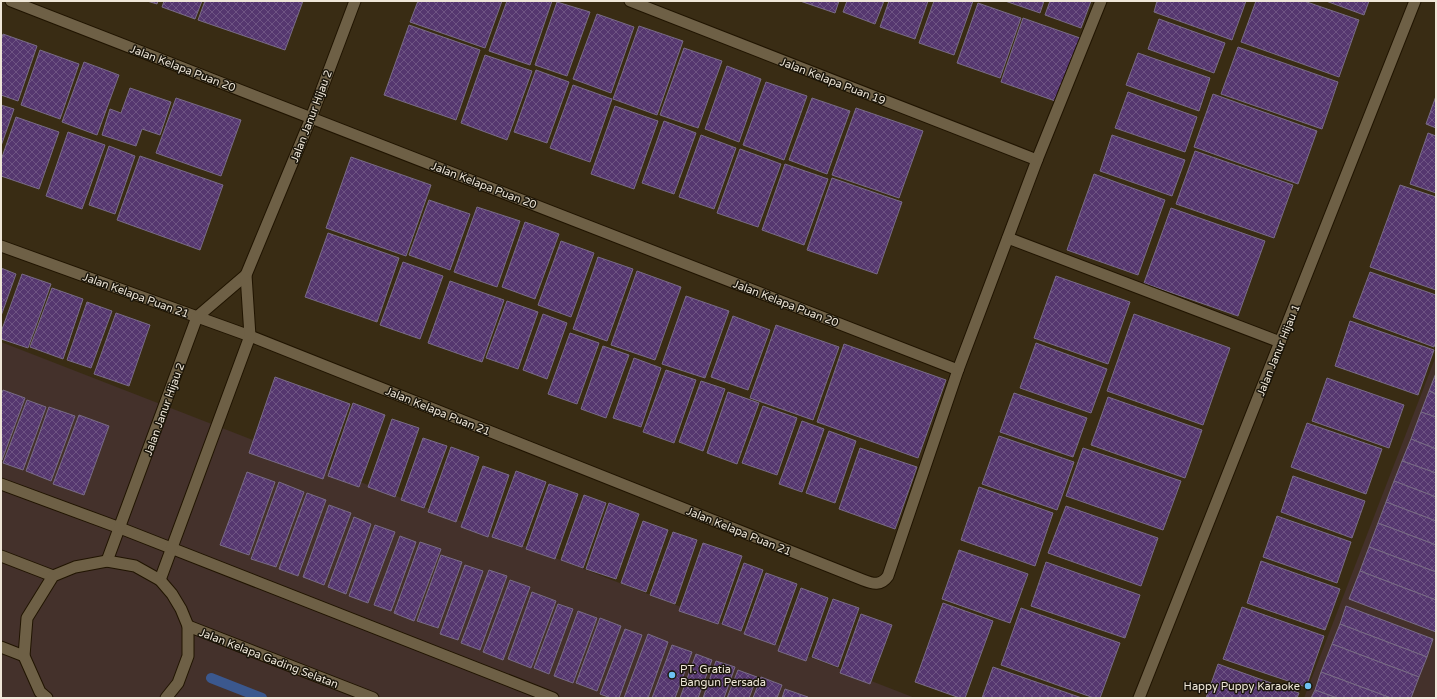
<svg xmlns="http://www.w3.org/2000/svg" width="1437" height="699" viewBox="0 0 1437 699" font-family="'Varela Round',sans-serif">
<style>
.commercial{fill:#44312b}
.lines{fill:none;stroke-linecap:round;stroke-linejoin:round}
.stream{stroke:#3b588e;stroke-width:10}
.building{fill:url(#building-cross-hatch);stroke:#796c86}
.service-casing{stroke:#201400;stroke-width:13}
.minor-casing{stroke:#201400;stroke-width:13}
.tertiary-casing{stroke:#201400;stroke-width:13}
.service{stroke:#6e6046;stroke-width:11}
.minor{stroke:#6e6046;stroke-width:11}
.tertiary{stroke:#6e6046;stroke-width:11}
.poi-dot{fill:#6ec2f3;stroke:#1b160b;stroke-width:1.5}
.labels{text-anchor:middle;stroke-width:3;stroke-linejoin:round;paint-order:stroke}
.street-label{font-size:11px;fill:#efe7d9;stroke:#1b160b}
.poi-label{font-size:11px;fill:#efe7d9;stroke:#1b160b;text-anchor:start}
</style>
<defs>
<pattern id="building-cross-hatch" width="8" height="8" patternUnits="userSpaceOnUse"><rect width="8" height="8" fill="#55376f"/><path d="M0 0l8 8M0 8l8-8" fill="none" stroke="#6e5483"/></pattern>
</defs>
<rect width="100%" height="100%" fill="#392c14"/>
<g class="commercial">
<path d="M1,342l914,356h-914z"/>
<path d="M1436,356v342h-132z"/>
</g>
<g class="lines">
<path class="stream" d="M211,678l51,20"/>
</g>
<g class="building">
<path d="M147,1h11l-1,3z"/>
<path d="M164,1h38l-7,18 -33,-12z"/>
<path d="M205,1h98l-18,49 -87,-30z"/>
<path d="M418,1h84l-17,47 -75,-26z"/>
<path d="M507,1h45l-22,64 -41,-14z"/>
<path d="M800,1h39l-4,12z"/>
<path d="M847,1h37l-9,23 -32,-12z"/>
<path d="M889,1h39l-13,38 -35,-12z"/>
<path d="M934,1h39l-19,54 -35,-12z"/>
<path d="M1005,1h39l-4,12z"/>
<path d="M1050,1h41l-10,27 -36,-13z"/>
<path d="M1157,1h89l-14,39 -78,-28z"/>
<path d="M1256,1h48l55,19 -20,57 -98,-35z"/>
<path d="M1326,1h43l-5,14z"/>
<path d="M557,2l33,10 -23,64 -32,-11z"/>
<path d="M978,3l43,15 -21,60 -43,-15z"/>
<path d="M597,14l37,13 -23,66 -38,-14z"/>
<path d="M1023,18l57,20 -22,64 -57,-20z"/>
<path d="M1159,19l66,24 -11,30 -66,-24z"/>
<path d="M409,25l71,25 -24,70 -72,-25z"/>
<path d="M639,26l44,15 -26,74 -44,-16z"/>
<path d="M3,34l34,12 -19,55 -17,-6v-55z"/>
<path d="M1238,47l100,35 -16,47 -101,-35z"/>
<path d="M684,48l38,13 -24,67 -38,-13z"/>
<path d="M40,50l39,14 -19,55 -39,-14z"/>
<path d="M1138,53l72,25 -11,33 -73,-26z"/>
<path d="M485,55l47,16 -25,69 -46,-17z"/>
<path d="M84,62l35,13 -22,60 -35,-13z"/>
<path d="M727,66l34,13 -22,63 -34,-13z"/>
<path d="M536,70l33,12 -22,61 -33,-11z"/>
<path d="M766,82l41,14 -23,64 -41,-15z"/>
<path d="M573,85l39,14 -22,63 -40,-14z"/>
<path d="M130,88l41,14 -11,33 -18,-6 -6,17 -34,-11 8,-26 11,4z"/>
<path d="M1128,92l69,25 -12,35 -70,-24z"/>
<path d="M1213,94l104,37 -19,53 -104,-37z"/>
<path d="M1436,96v32l-10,-4z"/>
<path d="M176,98l65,22 -20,56 -65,-23z"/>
<path d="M812,98l38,13 -23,63 -38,-14z"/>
<path d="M1,105l13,4 -13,37z"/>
<path d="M615,106l43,15 -24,68 -43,-15z"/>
<path d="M856,108l67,23 -24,67 -67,-23z"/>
<path d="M16,117l43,15 -20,57 -38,-13v-16z"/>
<path d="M664,121l32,12 -22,61 -32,-11z"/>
<path d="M68,132l37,13 -23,64 -36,-13z"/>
<path d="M1428,133l8,3v57l-26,-9z"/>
<path d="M701,135l35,13 -22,61 -35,-12z"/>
<path d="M1112,135l73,25 -13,36 -72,-25z"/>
<path d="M109,146l26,10 -20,58 -26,-9z"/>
<path d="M740,149l41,15 -23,63 -41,-14z"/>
<path d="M1195,151l98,34 -19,53 -98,-34z"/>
<path d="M140,156l83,29 -23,65 -83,-30z"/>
<path d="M351,157l80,28 -25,71 -80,-28z"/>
<path d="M785,164l43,15 -24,66 -42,-15z"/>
<path d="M1094,174l71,26 -27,75 -71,-25z"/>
<path d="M832,178l70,24 -25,72 -70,-24z"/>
<path d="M1400,185l36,12v93l-66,-23z"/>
<path d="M429,200l41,14 -20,56 -41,-15z"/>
<path d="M477,207l43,14 -23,66 -43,-15z"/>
<path d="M1171,208l94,33 -27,75 -94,-33z"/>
<path d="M525,222l34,12 -24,65 -33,-12z"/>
<path d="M328,233l71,25 -22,64 -72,-25z"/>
<path d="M561,241l33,12 -23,64 -33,-12z"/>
<path d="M598,257l35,12 -26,72 -34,-12z"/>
<path d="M403,262l40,14 -23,63 -40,-14z"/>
<path d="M1,268l15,6 -15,42z"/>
<path d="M637,271l44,16 -26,73 -44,-15z"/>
<path d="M1370,272l66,23v46l-2,6 -81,-30z"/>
<path d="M22,274l29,10 -23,64 -27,-9v-7z"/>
<path d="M1056,276l74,26 -22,62 -74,-26z"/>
<path d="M450,281l54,19 -22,62 -54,-19z"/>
<path d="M52,288l31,11 -20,60 -33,-12z"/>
<path d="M686,296l43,15 -24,67 -43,-14z"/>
<path d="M507,301l31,11 -20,57 -32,-11z"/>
<path d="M87,302l25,9 -21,57 -24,-8z"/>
<path d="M116,313l34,12 -21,61 -35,-12z"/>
<path d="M543,314l24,9 -20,56 -24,-9z"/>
<path d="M1134,314l96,34 -27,77 -96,-34z"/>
<path d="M733,316l37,14 -22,60 -37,-13z"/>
<path d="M1350,321l84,29 -16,45 -83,-29z"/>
<path d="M776,325l63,22 -26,73 -63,-22z"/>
<path d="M570,333l29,10 -22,61 -29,-10z"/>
<path d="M1036,343l71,26 -16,44 -71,-25z"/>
<path d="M844,344l102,36 -28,78 -101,-36z"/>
<path d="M603,346l26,9 -23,63 -25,-9z"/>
<path d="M634,358l27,10 -20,59 -28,-9z"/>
<path d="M666,370l30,10 -22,63 -31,-11z"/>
<path d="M1436,373v21l-7,-3z"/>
<path d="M275,377l75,27 -27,75 -74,-26z"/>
<path d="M1327,378l77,27 -15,43 -77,-27z"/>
<path d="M701,381l24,8 -22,62 -24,-9z"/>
<path d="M3,390l22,8 -23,62 -1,-65z"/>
<path d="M1429,391l7,3v23l-15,-5z"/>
<path d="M728,392l31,11 -22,61 -30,-11z"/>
<path d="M1014,393l73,25 -14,39 -73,-25z"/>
<path d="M1108,397l94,33 -17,48 -94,-33z"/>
<path d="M27,400l19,7 -23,63 -20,-7z"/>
<path d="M353,403l32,12 -26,72 -31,-11z"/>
<path d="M763,406l34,12 -20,57 -35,-12z"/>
<path d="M49,407l26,9 -24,65 -25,-10z"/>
<path d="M1421,412l15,5v32l-25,-10z"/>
<path d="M79,415l30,11 -25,69 -31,-11z"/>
<path d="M392,419l27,9 -24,69 -27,-10z"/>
<path d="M802,421l22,8 -22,63 -23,-8z"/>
<path d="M1307,423l75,26 -16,45 -75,-27z"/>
<path d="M829,431l27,10 -21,62 -29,-10z"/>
<path d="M999,436l75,26 -17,48 -75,-26z"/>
<path d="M423,438l24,8 -23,62 -23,-8z"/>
<path d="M1411,439l25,10v24l-34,-12z"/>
<path d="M451,447l28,10 -23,65 -28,-10z"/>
<path d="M860,448l57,19 -22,62 -56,-20z"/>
<path d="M1083,448l98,33 -18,49 -97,-34z"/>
<path d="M1402,461l34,12v24l-42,-16z"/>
<path d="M483,466l26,9 -21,62 -27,-10z"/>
<path d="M516,471l30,11 -24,65 -30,-10z"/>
<path d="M247,472l28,10 -26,73 -29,-10z"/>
<path d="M1293,476l72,25 -13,37 -71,-26z"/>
<path d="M1394,481l42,16v24l-50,-19z"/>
<path d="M279,482l25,10 -28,75 -25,-8z"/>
<path d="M549,484l29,10 -23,65 -29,-10z"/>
<path d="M979,487l74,26 -18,53 -74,-26z"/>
<path d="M307,493l19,7 -28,76 -19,-7z"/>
<path d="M584,495l22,8 -23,65 -22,-8z"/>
<path d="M1386,502l50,19v24l-58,-22z"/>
<path d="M609,503l30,11 -23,65 -30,-10z"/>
<path d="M329,505l22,8 -27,72 -21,-8z"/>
<path d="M1066,506l92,32 -17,48 -93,-33z"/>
<path d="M1277,516l74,26 -14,41 -74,-26z"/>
<path d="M354,517l17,7 -25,70 -18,-7z"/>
<path d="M643,521l25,9 -22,62 -25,-9z"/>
<path d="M1378,523l58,22v27l-67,-25z"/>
<path d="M375,525l20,7 -27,71 -19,-7z"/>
<path d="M673,532l24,8 -22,64 -25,-9z"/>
<path d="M400,536l16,6 -25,69 -17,-6z"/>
<path d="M420,542l21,7 -27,72 -20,-8z"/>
<path d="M703,543l39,13 -24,68 -39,-13z"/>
<path d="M1369,547l67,25v28l-76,-29z"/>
<path d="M959,550l69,24 -18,49 -68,-24z"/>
<path d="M441,555l21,7 -24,66 -21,-7z"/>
<path d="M1261,561l79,28 -15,41 -78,-27z"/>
<path d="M1046,562l94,33 -15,43 -94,-32z"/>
<path d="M744,563l19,7 -22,61 -19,-7z"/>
<path d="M465,565l18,6 -25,69 -18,-6z"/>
<path d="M489,570l18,6 -27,74 -19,-7z"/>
<path d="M1360,571l76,29v32l-87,-33z"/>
<path d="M766,573l31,11 -22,61 -31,-11z"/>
<path d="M510,580l20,7 -27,73 -20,-8z"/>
<path d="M801,588l27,10 -22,63 -28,-10z"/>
<path d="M532,592l24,9 -25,67 -23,-9z"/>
<path d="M833,599l26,9 -21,59 -26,-10z"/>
<path d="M943,603l50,18 -28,77h-5l-45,-16z"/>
<path d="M558,604l15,5 -24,65 -15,-6z"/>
<path d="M1346,606l87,33 -6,18 -87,-33z"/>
<path d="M1242,607l82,29 -18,51 -83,-28z"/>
<path d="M1021,608l99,35 -20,55h-6l-93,-33z"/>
<path d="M578,611l19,7 -24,65 -19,-7z"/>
<path d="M861,614l31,11 -22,59 -30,-11z"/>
<path d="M600,618l21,8 -24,65 -21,-8z"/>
<path d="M1340,624l87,33 -8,20 -87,-33z"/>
<path d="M625,629l17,6 -23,63h-8l-11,-4z"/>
<path d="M648,634l20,8 -20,56h-24z"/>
<path d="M1332,644l87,33 -8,21h-20l-70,-26z"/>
<path d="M672,645l20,7 -17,46h-23z"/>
<path d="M696,654l16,6 -14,38h-18z"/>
<path d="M716,661l19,6 -11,31h-21z"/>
<path d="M1218,664l81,29 -2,5h-91z"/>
<path d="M993,667l89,31h-100z"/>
<path d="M738,670l19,7 -8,21h-22z"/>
<path d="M1321,672l70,26h-54l-22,-8z"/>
<path d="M761,677l21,8 -5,13h-24z"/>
<path d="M785,689l23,8 -1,1h-25z"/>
<path d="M1315,690l22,8h-26z"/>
</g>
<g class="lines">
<defs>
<path id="service" d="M1,484l119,44 433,170"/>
<g id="minor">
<path d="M11,1l947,369"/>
<path d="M630,1l407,159"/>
<path d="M1008,238l272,104"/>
<path d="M1,246l249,90 613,244c10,4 18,6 25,-4l70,-206 79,-210 64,-159"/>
<path d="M107,561l90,-244 49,-42"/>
<path d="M160,580l90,-244 -4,-61 65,-157 44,-117"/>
<path d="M1139,698l276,-697"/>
</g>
<g id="tertiary">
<path d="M1,556l52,20"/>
<path d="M188,626l185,72"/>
<path d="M1,647l23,9"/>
<path d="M47,698l-7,-6 -16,-36 3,-38 26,-42 22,-9 32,-6 28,5 25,14 12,14 9,15 7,17v30l-10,27 -12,15"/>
</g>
</defs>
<use href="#service" class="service-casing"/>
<use href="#minor" class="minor-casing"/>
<use href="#tertiary" class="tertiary-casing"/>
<use href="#service" class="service"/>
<use href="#minor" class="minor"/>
<use href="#tertiary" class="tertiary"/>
</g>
<g class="poi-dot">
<circle cx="672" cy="675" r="4"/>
<circle cx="1308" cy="686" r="4"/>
</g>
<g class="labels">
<g class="street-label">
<text transform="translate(183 68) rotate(21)" y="4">Jalan Kelapa Puan 20</text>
<text transform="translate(833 81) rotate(21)" y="4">Jalan Kelapa Puan 19</text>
<text transform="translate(311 116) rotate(-69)" y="4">Jalan Janur Hijau 2</text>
<text transform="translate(484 185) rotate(21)" y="4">Jalan Kelapa Puan 20</text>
<text transform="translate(136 295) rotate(20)" y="4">Jalan Kelapa Puan 21</text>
<text transform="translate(786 303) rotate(21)" y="4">Jalan Kelapa Puan 20</text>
<text transform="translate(1278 350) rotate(-68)" y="4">Jalan Janur Hijau 1</text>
<text transform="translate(164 409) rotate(-70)" y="4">Jalan Janur Hijau 2</text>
<text transform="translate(438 411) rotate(22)" y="4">Jalan Kelapa Puan 21</text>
<text transform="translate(739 531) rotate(22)" y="4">Jalan Kelapa Puan 21</text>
<text transform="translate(269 658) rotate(21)" y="4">Jalan Kelapa Gading Selatan</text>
</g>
<g class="poi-label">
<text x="680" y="673">PT. Gratia<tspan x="680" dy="13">Bangun Persada</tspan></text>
<text x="1300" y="690" text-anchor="end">Happy Puppy Karaoke</text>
</g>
</g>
<rect width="1437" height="699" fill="none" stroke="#efe7d9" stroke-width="4"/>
</svg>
